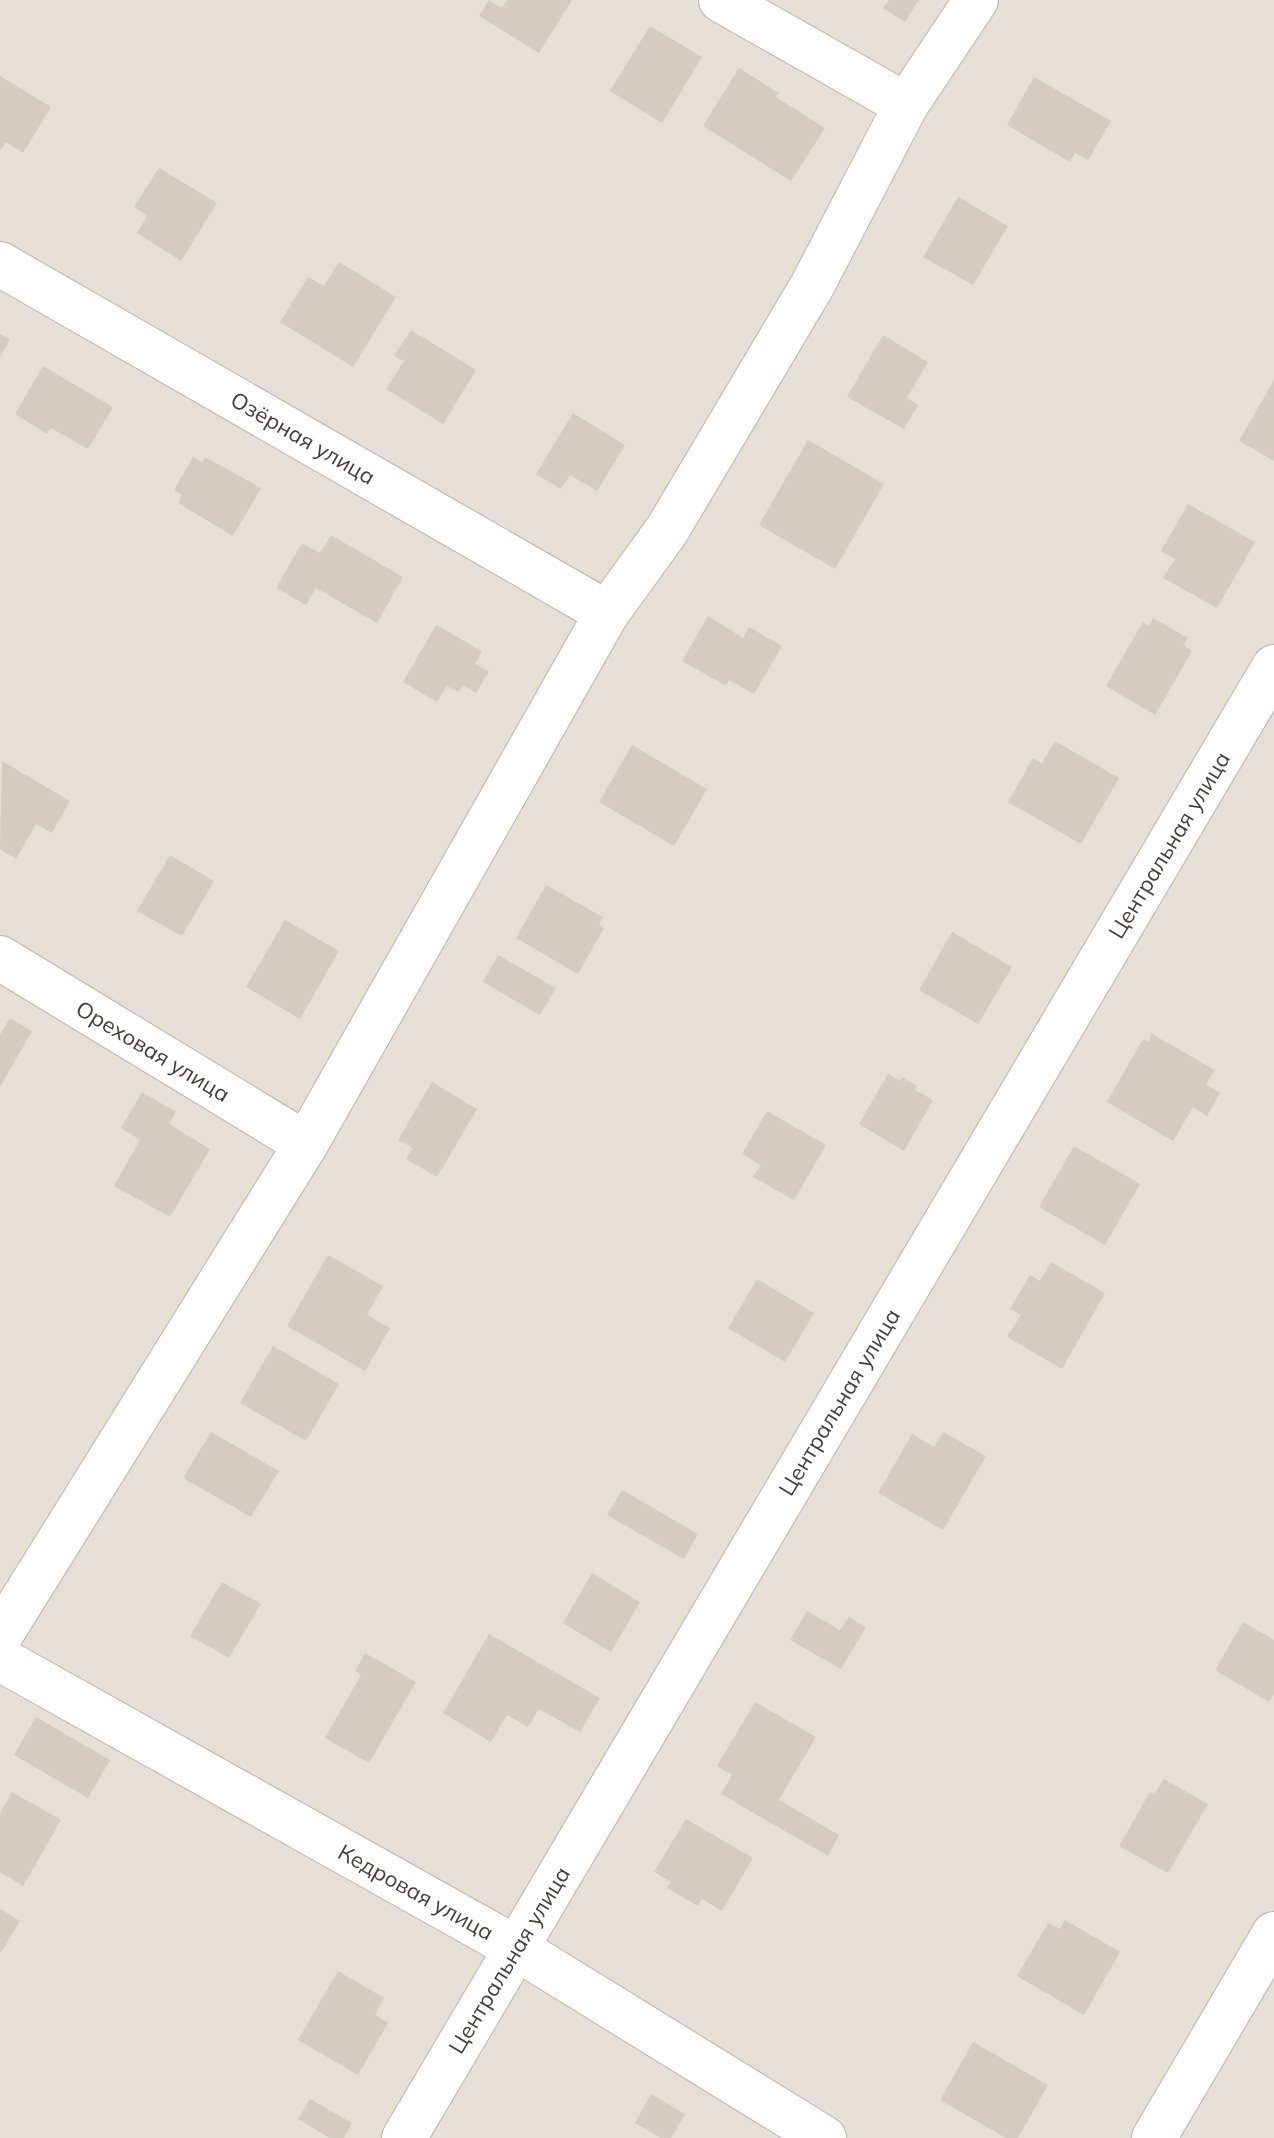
<svg xmlns="http://www.w3.org/2000/svg" width="1274" height="2138" viewBox="0 0 1274 2138" font-family="Mulish,sans-serif">
<style>
.residential{fill:#e5dfd6}
.building{fill:#d6cbc1}
.lines{fill:none;stroke-linecap:round;stroke-linejoin:round}
.minor-casing{stroke:#bdb4ab;stroke-width:46}
.minor{stroke:#fff;stroke-width:44}
.labels{text-anchor:middle;stroke-width:6;stroke-linejoin:round;paint-order:stroke}
.street-label{font-size:22px;fill:#453e37;stroke:#fff}
</style>
<rect width="100%" height="100%" fill="#f2eee8"/>
<rect class="residential" x="0" y="0" width="1274" height="2138"/>
<g class="building">
<path d="M489,0l13,8 5,-8h65l-33,53 -60,-37z"/>
<path d="M889,0h30l-14,22 -22,-14z"/>
<path d="M650,26l52,31 -40,66 -52,-32z"/>
<path d="M739,68l40,25 -3,4 49,31 -34,53 -88,-55z"/>
<path d="M0,76l51,31 -28,46 -17,-11 -6,9z"/>
<path d="M1034,77l77,44 -23,39 -13,-7 -5,9 -63,-37z"/>
<path d="M159,168l58,35 -36,58 -44,-28 10,-17 -13,-9z"/>
<path d="M958,197l50,29 -35,59 -50,-28z"/>
<path d="M339,262l57,35 -43,70 -73,-45 28,-45 16,9z"/>
<path d="M411,330l65,40 -33,54 -57,-35 18,-28 -10,-5z"/>
<path d="M0,334l10,6 -10,17z"/>
<path d="M883,335l45,27 -21,36 11,7 -14,24 -57,-32z"/>
<path d="M43,366l70,41 -25,42 -37,-21 -4,6 -32,-20z"/>
<path d="M1274,380v81l-35,-20z"/>
<path d="M573,413l52,32 -28,46 -27,-16 -9,14 -25,-15z"/>
<path d="M808,440l76,44 -49,85 -76,-44z"/>
<path d="M193,457l9,5 3,-5 56,31 -28,48 -55,-33 4,-8 -8,-5z"/>
<path d="M1188,504l67,38 -38,66 -54,-30 12,-19 -14,-8z"/>
<path d="M331,535l72,42 -26,46 -61,-35 -10,17 -30,-17 26,-45 18,10z"/>
<path d="M708,616l35,22 6,-11 33,19 -28,48 -25,-14 -3,6 -44,-25z"/>
<path d="M1153,618l35,20 -5,7 9,6 -37,64 -49,-29 37,-64 6,4z"/>
<path d="M436,625l46,26 -7,13 14,7 -13,22 -13,-8 -5,7 -11,-6 -10,16 -34,-20z"/>
<path d="M1055,741l64,37 -38,66 -73,-42 25,-44 9,5z"/>
<path d="M632,745l75,44 -33,57 -75,-44z"/>
<path d="M2,761l68,40 -18,32 -16,-9 -20,35 -16,-10z"/>
<path d="M170,855l44,26 -32,55 -45,-25z"/>
<path d="M546,885l57,32 -4,7 5,4 -26,46 -62,-36z"/>
<path d="M285,920l54,31 -39,68 -54,-32z"/>
<path d="M952,932l60,35 -34,57 -59,-34z"/>
<path d="M498,955l58,33 -16,27 -57,-33z"/>
<path d="M10,1018l22,13 -32,56v-52z"/>
<path d="M1152,1034l63,36 -9,14 14,9 -13,23 -14,-9 -20,34 -66,-39 36,-63 5,3z"/>
<path d="M888,1074l12,7 2,-4 15,9 -2,4 18,10 -29,51 -45,-27z"/>
<path d="M432,1082l45,27 -40,68 -31,-18 7,-11 -15,-8z"/>
<path d="M142,1092l34,20 -7,12 41,25 -40,68 -56,-31 26,-46 -19,-12z"/>
<path d="M767,1111l59,34 -32,55 -41,-23 8,-12 -19,-11z"/>
<path d="M1074,1146l66,38 -35,61 -66,-38z"/>
<path d="M328,1255l55,31 -16,29 23,13 -25,43 -78,-45z"/>
<path d="M1051,1262l54,31 -43,76 -55,-32 14,-22 -11,-6 20,-34 10,6z"/>
<path d="M757,1279l57,34 -29,49 -57,-34z"/>
<path d="M273,1346l66,38 -33,57 -66,-38z"/>
<path d="M211,1432l68,39 -28,46 -68,-39z"/>
<path d="M943,1432l43,24 -43,74 -65,-37 34,-59 22,13z"/>
<path d="M622,1490l76,44 -14,25 -77,-44z"/>
<path d="M592,1573l48,29 -29,50 -48,-29z"/>
<path d="M222,1582l39,22 -32,54 -39,-22z"/>
<path d="M807,1611l33,19 9,-13 17,10 -25,42 -51,-29z"/>
<path d="M1243,1622l31,18v54l-5,8 -54,-32z"/>
<path d="M489,1634l111,64 -20,34 -41,-23 -11,18 -21,-12 -16,27 -48,-29z"/>
<path d="M365,1653l51,29 -47,81 -44,-25 36,-63 -6,-4z"/>
<path d="M755,1702l61,35 -37,63 60,35 -11,21 -107,-62 11,-19 -15,-9z"/>
<path d="M36,1717l74,43 -22,38 -74,-43z"/>
<path d="M1164,1779l44,25 -40,69 -49,-27 31,-54 4,3z"/>
<path d="M12,1792l49,28 -38,66 -23,-14v-59z"/>
<path d="M686,1819l67,39 -31,53 -20,-12 -4,7 -31,-18 4,-6 -17,-10z"/>
<path d="M0,1909l20,12 -20,33z"/>
<path d="M1065,1920l55,32 -36,63 -67,-39 31,-53 12,6z"/>
<path d="M338,1971l46,27 -9,17 13,8 -30,52 -60,-35z"/>
<path d="M973,2042l75,43 -30,53h-12l-66,-38z"/>
<path d="M651,2094l34,20 -14,24h-10l-26,-15z"/>
<path d="M310,2099l42,24 -8,15h-14l-32,-19z"/>
</g>
<g class="lines">
<defs>
<g id="minor">
<path d="M721,0l185,105"/>
<path d="M0,264l607,349"/>
<path d="M0,958l306,186"/>
<path d="M0,1636l306,-492 301,-531 60,-83 145,-244 94,-181 70,-105"/>
<path d="M0,1659l516,289 308,190"/>
<path d="M404,2138l870,-1471"/>
<path d="M1154,2138l120,-204"/>
</g>
</defs>
<use href="#minor" class="minor-casing"/>
<use href="#minor" class="minor"/>
</g>
<g class="labels">
<g class="street-label">
<text transform="translate(303 438) rotate(30)" y="8">Озёрная улица</text>
<text transform="translate(1169 845) rotate(-59)" y="8">Центральная улица</text>
<text transform="translate(153 1051) rotate(31)" y="8">Ореховая улица</text>
<text transform="translate(839 1402) rotate(-59)" y="8">Центральная улица</text>
<text transform="translate(416 1892) rotate(29)" y="8">Кедровая улица</text>
<text transform="translate(509 1960) rotate(-59)" y="8">Центральная улица</text>
</g>
</g>
</svg>
